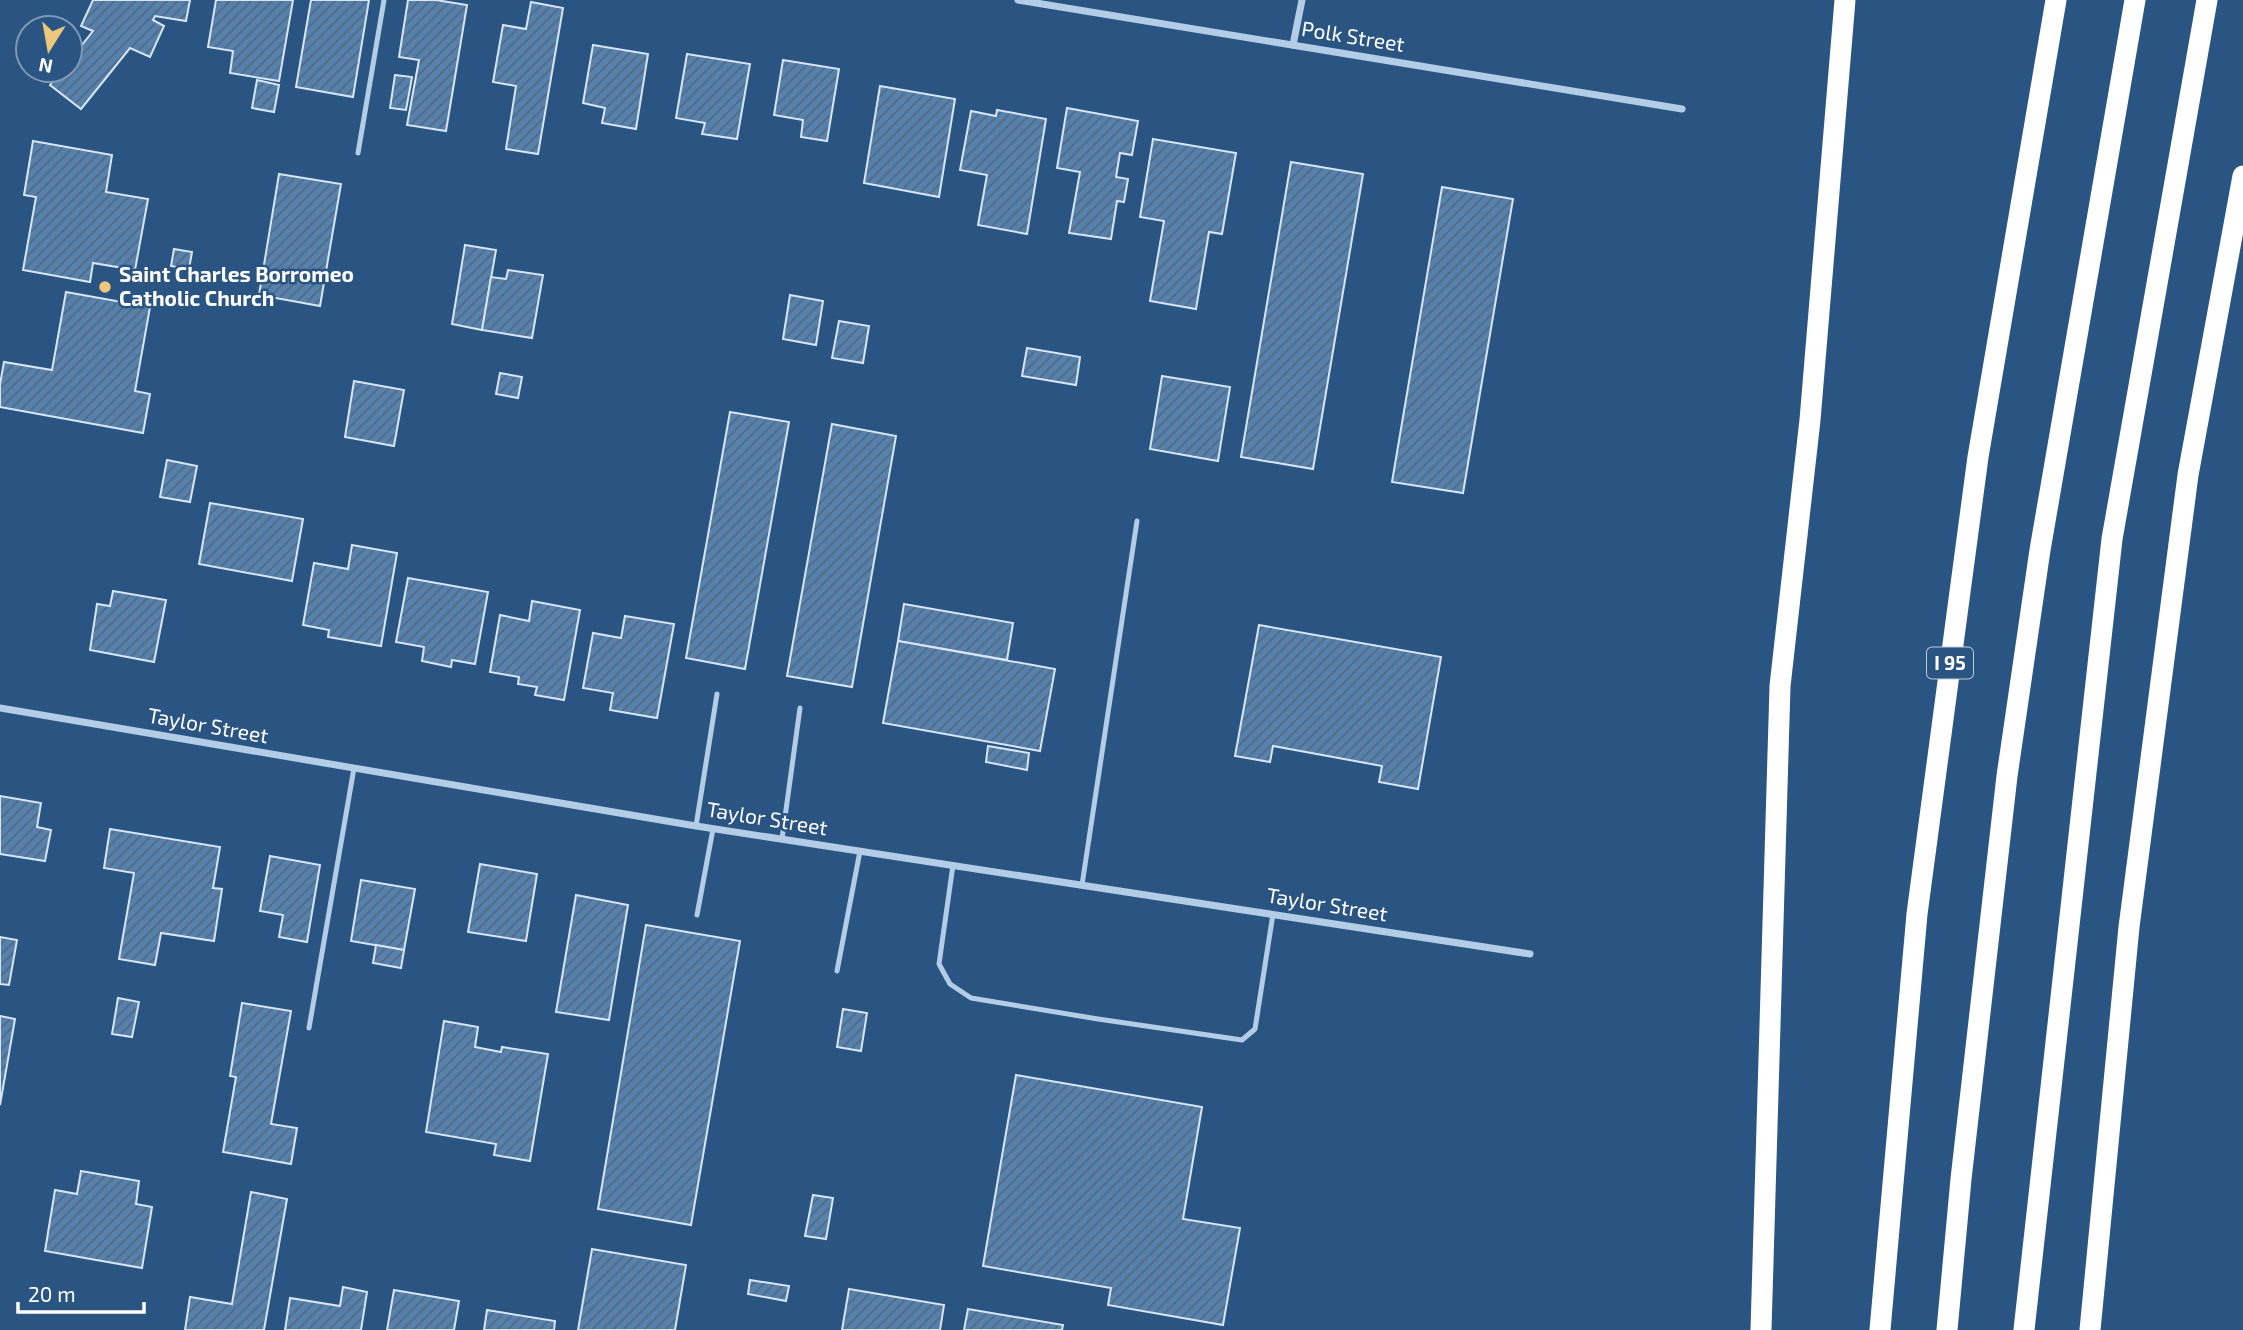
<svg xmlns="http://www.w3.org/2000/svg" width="2243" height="1330" viewBox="0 0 2243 1330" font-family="'Exo 2',sans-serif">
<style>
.building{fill:url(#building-hatch);stroke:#d7e6f5;stroke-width:2}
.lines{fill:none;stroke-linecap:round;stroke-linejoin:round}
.lane{stroke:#b4cde6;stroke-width:5}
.street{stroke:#b4cde6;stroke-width:7}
.highway{stroke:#fff;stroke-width:21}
.poi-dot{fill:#edc77b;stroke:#2a5583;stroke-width:2.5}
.labels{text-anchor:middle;stroke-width:5;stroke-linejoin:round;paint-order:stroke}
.shield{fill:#2a5583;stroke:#bfccda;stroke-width:2}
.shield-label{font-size:19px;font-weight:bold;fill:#fff}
.street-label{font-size:21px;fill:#fff;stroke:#2a5583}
.poi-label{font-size:21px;font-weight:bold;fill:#fff;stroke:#2a5583;text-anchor:start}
</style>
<defs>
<pattern id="building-hatch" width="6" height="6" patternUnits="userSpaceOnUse" patternTransform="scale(1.75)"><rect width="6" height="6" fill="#5681ac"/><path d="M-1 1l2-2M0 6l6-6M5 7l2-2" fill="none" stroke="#526981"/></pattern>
</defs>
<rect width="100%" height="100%" fill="#2a5583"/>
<g class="building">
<path d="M93,0h97l-4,21 -31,-5 -2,4 11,6 -14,31 -20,-9 -49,61 -31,-24 12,-15h8v-10l23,-29 -12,-5z"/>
<path d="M216,0h77l-14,81 -49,-8 3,-22 -25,-4z"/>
<path d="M311,0h58l-16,97 -57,-10z"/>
<path d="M408,0h28l31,5 -21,126 -39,-6 12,-65 -20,-3z"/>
<path d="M531,2l32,6 -25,146 -32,-5 10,-63 -23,-4 10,-57 23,4z"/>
<path d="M593,45l55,9 -12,75 -34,-6 3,-15 -22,-5z"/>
<path d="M687,54l63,10 -13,75 -35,-5 3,-11 -29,-5z"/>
<path d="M783,60l56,9 -12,72 -26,-4 2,-17 -29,-5z"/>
<path d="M395,75l17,2 -6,33 -16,-2z"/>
<path d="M257,80l22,5 -5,27 -22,-4z"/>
<path d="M880,86l75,13 -16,98 -75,-14z"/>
<path d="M1067,108l71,13 -6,34 -12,-2 -4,24 12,2 -4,23 -7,-1 -6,38 -42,-6 11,-61 -23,-4z"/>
<path d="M997,110l49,9 -19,115 -49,-9 9,-50 -27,-5 11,-59 25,5z"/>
<path d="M1153,139l83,14 -14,81 -13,-2 -13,77 -46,-8 14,-80 -24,-4z"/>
<path d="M33,141l79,14 -6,37 42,7 -13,71 -42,-7 -3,19 -67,-12 13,-73 -12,-2z"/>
<path d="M1291,162l72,12 -50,295 -72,-12z"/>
<path d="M279,174l62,10 -21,122 -61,-11z"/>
<path d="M1442,187l71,12 -50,294 -71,-11z"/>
<path d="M465,245l31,5 -14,80 -30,-6z"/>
<path d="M174,249l18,3 -3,17 -18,-3z"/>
<path d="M508,270l35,5 -11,63 -50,-8 9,-53 15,2z"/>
<path d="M66,292l84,15 -15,84 15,3 -7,39 -143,-26v-23l4,-22 48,8z"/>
<path d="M790,295l33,6 -7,44 -33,-6z"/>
<path d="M839,321l30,5 -6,37 -31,-5z"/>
<path d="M1027,348l53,9 -4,28 -54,-9z"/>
<path d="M500,373l22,4 -4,21 -22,-4z"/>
<path d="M1162,376l68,11 -12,74 -68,-12z"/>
<path d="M354,381l50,9 -10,56 -49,-9z"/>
<path d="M730,412l59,10 -44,247 -59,-11z"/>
<path d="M832,424l64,12 -44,251 -65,-11z"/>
<path d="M167,460l30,6 -7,36 -30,-5z"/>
<path d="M210,503l93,16 -11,62 -93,-17z"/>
<path d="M352,545l45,8 -16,93 -53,-9 1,-7 -26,-5 11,-62 34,6z"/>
<path d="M408,578l80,14 -13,72 -23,-4 -1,7 -29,-6 2,-14 -28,-5z"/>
<path d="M113,591l53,9 -12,62 -64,-12 7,-46 13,2z"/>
<path d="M532,601l48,9 -16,90 -29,-5 2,-8 -19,-3 1,-7 -29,-5 10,-57 29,6z"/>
<path d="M904,604l109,19 -6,37 -109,-19z"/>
<path d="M625,616l49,8 -17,94 -47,-8 3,-17 -30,-5 10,-55 28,5z"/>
<path d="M1259,625l182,32 -23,132 -39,-7 3,-16 -109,-20 -3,16 -35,-6z"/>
<path d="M898,641l157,28 -15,82 -157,-28z"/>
<path d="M988,746l41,7 -2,17 -41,-8z"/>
<path d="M0,796l41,7 -4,24 14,3 -6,31 -45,-7z"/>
<path d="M110,829l110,18 -7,41 9,1 -8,52 -53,-8 -6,32 -36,-6 15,-86 -30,-5z"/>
<path d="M270,856l50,9 -13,77 -28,-5 4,-22 -23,-4z"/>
<path d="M480,864l57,10 -11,67 -58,-9z"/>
<path d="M361,880l54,9 -11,61 -53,-9z"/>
<path d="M576,895l52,10 -19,115 -53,-8z"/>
<path d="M646,925l94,16 -49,284 -93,-16z"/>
<path d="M0,937l17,3 -8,45 -9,-1z"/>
<path d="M376,945l28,5 -3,18 -28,-5z"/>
<path d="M118,998l21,4 -7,35 -20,-3z"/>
<path d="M242,1003l49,8 -20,113 26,4 -6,36 -68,-12 13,-75 -6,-1z"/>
<path d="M843,1009l24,4 -6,38 -24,-4z"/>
<path d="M0,1016l15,3 -15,86z"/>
<path d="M444,1021l34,6 -3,20 26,5 1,-5 46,7 -18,107 -36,-6 2,-11 -70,-12z"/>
<path d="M1016,1075l186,32 -19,112 57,9 -17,97 -115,-20 3,-17 -128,-22z"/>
<path d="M81,1171l58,10 -3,23 16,3 -10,61 -97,-17 10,-61 22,4z"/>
<path d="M251,1192l36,7 -23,131h-79l5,-33 42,7z"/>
<path d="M813,1195l20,3 -7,41 -21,-3z"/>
<path d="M592,1249l94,16 -11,65h-97z"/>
<path d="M750,1280l39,6 -3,15 -38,-7z"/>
<path d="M343,1287l24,5 -6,38h-76l5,-32 50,8z"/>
<path d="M849,1289l95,16 -4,25h-98z"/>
<path d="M394,1290l65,11 -5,29h-67z"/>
<path d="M968,1309l95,16 -1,5h-98z"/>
<path d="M487,1310l68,11 -1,9h-70z"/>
</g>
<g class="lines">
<g class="lane">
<path d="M358,153l26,-153"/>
<path d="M696,826l21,-132"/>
<path d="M782,839l18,-131"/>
<path d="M953,865l-14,99 11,20 21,14 127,21 144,21 13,-11 18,-115"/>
<path d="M1082,885l55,-364"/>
<path d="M697,915l16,-86"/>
<path d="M837,971l23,-120"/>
<path d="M309,1028l45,-260"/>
</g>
<g class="street">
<path d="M1018,0l664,109"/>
<path d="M1293,45l9,-45"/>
<path d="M0,708l696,118 834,128"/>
</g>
<g class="highway">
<path d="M1761,1330l19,-644 30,-266 35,-420"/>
<path d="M1880,1330l37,-416 61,-457 78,-457"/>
<path d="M1947,1330l14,-151 46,-403 33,-226 95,-550"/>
<path d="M2024,1330l88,-791 95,-539"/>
<path d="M2090,1330l39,-403 59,-452 55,-299"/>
</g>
</g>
<circle class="poi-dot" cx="105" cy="287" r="7"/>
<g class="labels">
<rect class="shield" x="1927" y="647.5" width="46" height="31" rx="5"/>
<g class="shield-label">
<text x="1950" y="670">I 95</text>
</g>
<g class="street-label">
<text transform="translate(1353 37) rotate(9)" y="7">Polk Street</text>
<text transform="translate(208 726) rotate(10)" y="7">Taylor Street</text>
<text transform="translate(767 819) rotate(9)" y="7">Taylor Street</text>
<text transform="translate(1327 905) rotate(9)" y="7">Taylor Street</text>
</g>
<g class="poi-label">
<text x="119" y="282">Saint Charles Borromeo<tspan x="119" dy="24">Catholic Church</tspan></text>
</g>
</g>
<g transform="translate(49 49) rotate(191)"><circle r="33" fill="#2a5583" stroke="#7f99b5" stroke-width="2"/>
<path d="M0-5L12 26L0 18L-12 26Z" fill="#edc77b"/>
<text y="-10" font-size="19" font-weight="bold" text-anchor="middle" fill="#ffffff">N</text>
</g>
<path d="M18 1302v10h126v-10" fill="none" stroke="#ffffff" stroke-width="3.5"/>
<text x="28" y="1302" font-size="21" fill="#ffffff" stroke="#2a5583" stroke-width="5" paint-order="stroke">20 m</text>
</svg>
